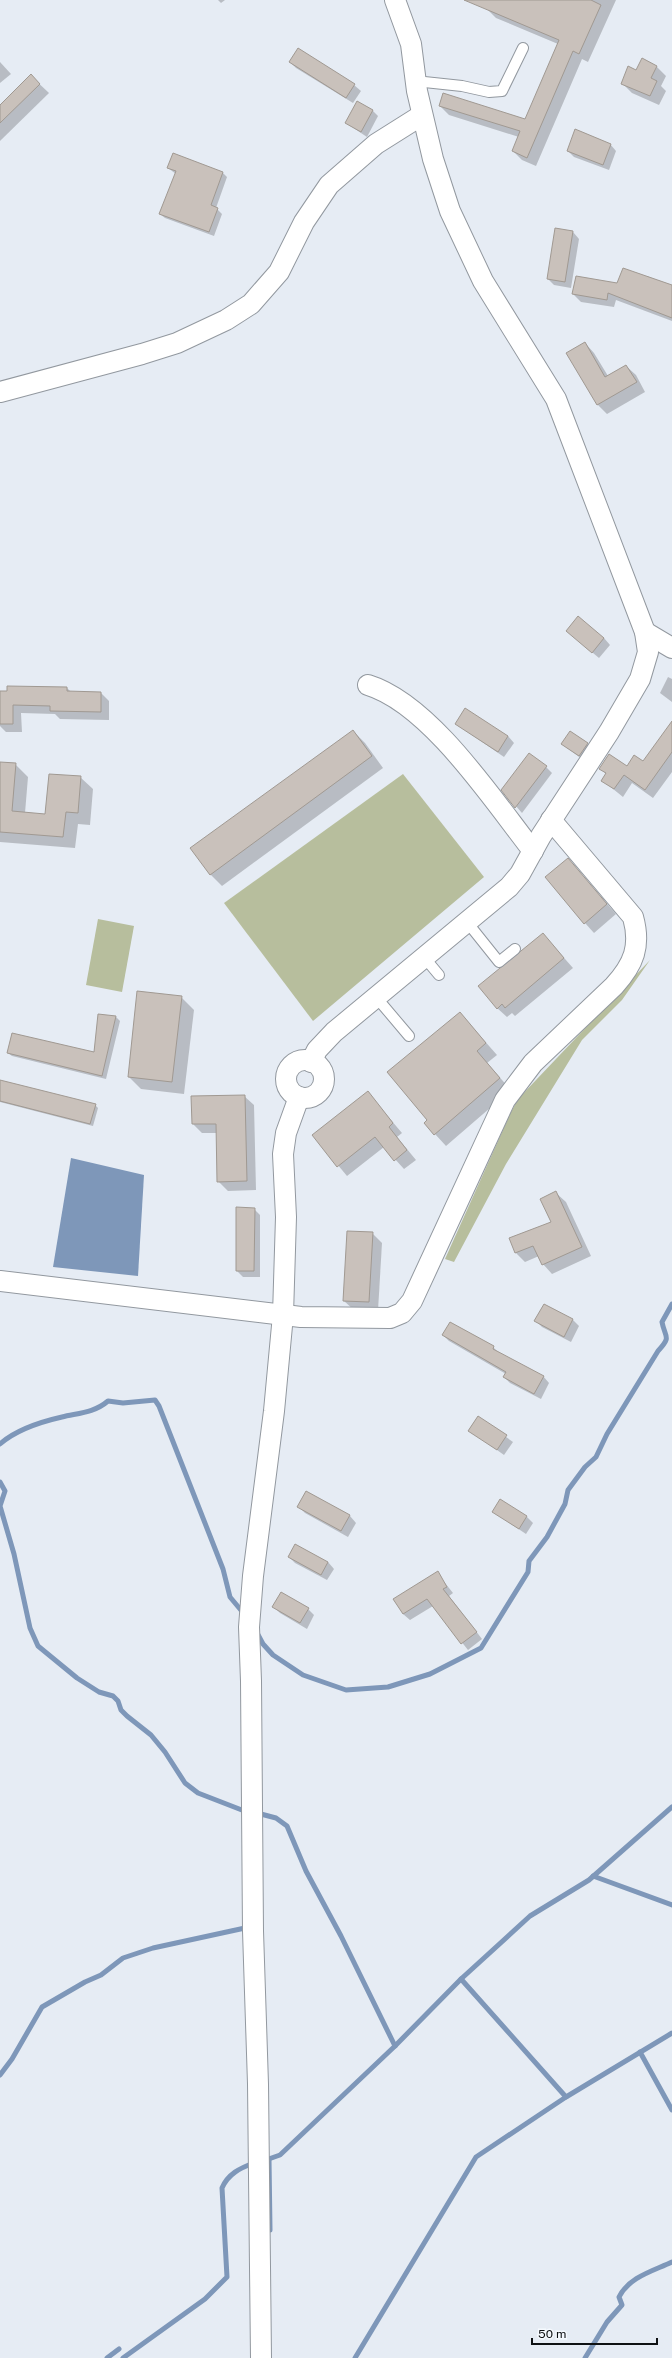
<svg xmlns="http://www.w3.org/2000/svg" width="672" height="2358" viewBox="0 0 672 2358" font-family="'Public Sans',sans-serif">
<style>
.green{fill:#b7be9d}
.water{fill:#7e97b9}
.shadow{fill:#0003}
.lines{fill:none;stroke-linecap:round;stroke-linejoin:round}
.stream{stroke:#7e97b9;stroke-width:5}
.building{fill:#c9c1bb;stroke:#a09992}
.service-casing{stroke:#92989f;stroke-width:12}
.minor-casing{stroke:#92989f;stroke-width:22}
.service{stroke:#fff;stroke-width:10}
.minor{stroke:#fff;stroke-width:20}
</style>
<rect width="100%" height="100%" fill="#e6ecf4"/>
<g class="green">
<path d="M403,774l81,103 -171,144 -89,-118z"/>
<path d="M98,919l36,7 -12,66 -36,-7z"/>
<path d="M650,960l-28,40 -40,40 -76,124 -52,98 -9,-3 66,-147 7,-13z"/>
</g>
<path class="water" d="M71,1158l73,17 -6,101 -85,-9z"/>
<g class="shadow">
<path d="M218,0h7l-4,3z"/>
<path d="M490,0h126l-28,62 -6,-3 -46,107 -14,-6 -9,-9 6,-14 -70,-22 -9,-9 86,14 32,-76 -62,-26 -9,-9z"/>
<path d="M0,62l11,12 -11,9z"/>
<path d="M290,62l64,23 7,6 -8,12 -57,-35z"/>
<path d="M656,66l10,10 -5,10 5,5 -7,14 -27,-12 -10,-10 15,-11z"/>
<path d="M31,76l18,17 -49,48v-35z"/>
<path d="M372,110l6,6 -11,21 -21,-14z"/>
<path d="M610,144l6,7 -7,19 -35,-13 -6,-6z"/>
<path d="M168,168l54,4 5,5 -11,31 6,6 -8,22 -49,-18 -5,-4 16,-40z"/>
<path d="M556,230l17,2 6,7 -8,49 -17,-3 -6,-6z"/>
<path d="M647,276l25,10v35l-56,-21 -2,7 -33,-5 -8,-8 73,-16z"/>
<path d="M585,343l9,10 14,23 18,-10 10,9 9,17 -38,22 -9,-9 -30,-52z"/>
<path d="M567,631l37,7 6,7 -11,13z"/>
<path d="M668,677l4,2v23l-12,-9z"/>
<path d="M67,688l4,4 30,1 8,8v19l-49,-1 -5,-5 -34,-1 1,19h-16l-6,-6v-34z"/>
<path d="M456,724l52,12 6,7 -10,14z"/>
<path d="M353,731l12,12 18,25 -161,118 -12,-12z"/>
<path d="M672,735v37l-19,26 -21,-15 -9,14 -21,-17 4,-6 -6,-6 27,-1 16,-4z"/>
<path d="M562,744h25l7,6 -8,12z"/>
<path d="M0,763l15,1 13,13 -3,36 21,2 34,-38 13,12 -3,36 -12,-1 -3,24 -75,-6z"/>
<path d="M546,767l6,6 -30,40 -20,-23z"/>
<path d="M568,859l48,55 -22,19 -9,-10z"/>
<path d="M543,934l30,34 -58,48 -3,-3 -5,4 -10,-9z"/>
<path d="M181,997l13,13 -10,84 -43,-5 -12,-12z"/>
<path d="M460,1013l37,42 -10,8 24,27 -65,56 -11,-12 -7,-14z"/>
<path d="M99,1015l17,2 4,4 -14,58 -94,-23 -4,-3 86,1z"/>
<path d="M0,1087l95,18 3,3 -5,18 -93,-24z"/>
<path d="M368,1093l34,40 -5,4 19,23 -12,9 -20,-22 -37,29 -34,-41z"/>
<path d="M244,1096l10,9 2,85 -28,1 -10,-10 -1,-48h-15l-9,-9z"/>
<path d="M556,1193l10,9 25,54 -39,18 -9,-10 -4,-8 -14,6 -9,-9 37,-31z"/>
<path d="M254,1209l6,6v62h-17l-6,-6z"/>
<path d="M372,1233l10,10 -4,68 -24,-1 -10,-9z"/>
<path d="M544,1305l29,15 6,6 -8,16 -29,-15 -6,-6z"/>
<path d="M443,1335l50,12 7,7 43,22 6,7 -8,16 -31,-16 -6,-6 2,-3 -57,-33z"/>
<path d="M478,1417l35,25 -9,13 -35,-25z"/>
<path d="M307,1492l43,24 6,7 -8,14 -43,-24 -6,-6z"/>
<path d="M500,1501l27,16 6,6 -7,11 -33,-22z"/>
<path d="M289,1557l39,5 6,7 -7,11 -32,-17z"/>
<path d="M437,1573l16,20 -4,3 33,43 -14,11 -35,-44 -23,14 -7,-6z"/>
<path d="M274,1607l34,2 6,6 -7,14 -27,-16z"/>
</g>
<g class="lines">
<g class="stream">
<path d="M0,1444c17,-15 40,-22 62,-27 16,-4 32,-4 46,-16l15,2 32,-3 4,6 64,163 7,28 15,18"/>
<path d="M0,1482l5,9 -5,15 14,48 16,74 8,18 39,32 22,14 14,4 5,5 3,9 6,6 24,19 14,17 20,31 13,10 49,19"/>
<path d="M256,1631l7,13 10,11 30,20 43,15 42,-3 42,-13 51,-26 47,-76 1,-11 18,-24 18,-33 3,-14 17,-23 11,-10 11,-23 51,-83c14,-15 7,-13 4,-29l10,-18"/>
<path d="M257,1813l19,5 11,8 19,45 35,65 54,110"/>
<path d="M593,1876l79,29"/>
<path d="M461,1979l105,118"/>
<path d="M640,2052l32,58"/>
<path d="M0,2075l12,-16 30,-52 43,-25 16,-7 22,-17 30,-10 92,-20"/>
<path d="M269,2159l1,71"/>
<path d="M263,2161l17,-6 115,-109 66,-67 69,-63 59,-36 83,-73"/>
<path d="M107,2358l12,-9"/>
<path d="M123,2358l82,-59 22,-22 -5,-89c6,-14 18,-20 32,-25"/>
<path d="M355,2358l121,-201 90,-60 106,-64"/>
<path d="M585,2358l22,-36 15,-17 -3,-8c10,-20 34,-26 53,-35"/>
</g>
</g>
<g class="building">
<path d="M464,0h127l10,5 -22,49 -6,-3 -46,107 -15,-7 8,-20 -81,-25 4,-13 82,26 34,-79z"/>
<path d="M298,48l57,36 -9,14 -57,-36z"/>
<path d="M642,58l15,8 -6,12 6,3 -7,15 -29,-12 7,-18 8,4z"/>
<path d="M31,74l9,10 -40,39v-18z"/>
<path d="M357,101l16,9 -12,22 -16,-9z"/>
<path d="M575,129l36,15 -8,21 -36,-14z"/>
<path d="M173,153l50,19 -12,33 7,3 -9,24 -50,-18 17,-43 -9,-3z"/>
<path d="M555,228l18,3 -8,51 -18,-3z"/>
<path d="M623,268l49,17v33l-64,-25 -1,7 -35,-6 4,-18 41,7z"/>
<path d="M585,342l20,35 21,-12 11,17 -40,23 -31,-52z"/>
<path d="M578,616l26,22 -12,15 -26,-22z"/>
<path d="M7,686l60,1v4l34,1v20l-51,-1v-5l-37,-1v19h-13v-33h7z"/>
<path d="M465,708l43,28 -10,16 -43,-28z"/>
<path d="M672,721v31l-27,38 -21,-15 -10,14 -13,-8 5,-8 -7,-4 10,-15 18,12 7,-11 9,6z"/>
<path d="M353,730l19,26 -162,119 -20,-27z"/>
<path d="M570,731l18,12 -9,13 -18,-12z"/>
<path d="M529,753l18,13 -32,42 -14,-18z"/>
<path d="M0,762l16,1 -4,48 33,3 4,-40 32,2 -3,37 -12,-1 -3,25 -63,-5z"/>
<path d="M568,858l39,46 -23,20 -39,-47z"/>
<path d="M543,933l21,25 -59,50 -3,-4 -5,5 -19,-23z"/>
<path d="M137,991l45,5 -10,86 -44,-5z"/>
<path d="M460,1012l26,31 -9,8 23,27 -66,57 -10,-12 3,-3 -40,-48z"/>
<path d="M98,1014l18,2 -14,60 -95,-23 5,-20 82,19z"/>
<path d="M0,1080l96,24 -6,20 -90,-23z"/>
<path d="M368,1091l25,32 -4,4 18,23 -13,11 -19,-24 -38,30 -25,-32z"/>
<path d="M245,1095l2,86 -30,1 -1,-58h-24l-1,-28z"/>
<path d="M556,1191l26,56 -40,18 -9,-19 -18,7 -6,-15 42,-16 -11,-23z"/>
<path d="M236,1207l19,1 -1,63h-18z"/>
<path d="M347,1231l26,1 -4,70 -26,-1z"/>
<path d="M544,1304l29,15 -9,18 -30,-16z"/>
<path d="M450,1322l44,24 -1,3 51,27 -10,18 -31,-17 3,-5 -64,-37z"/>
<path d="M478,1416l29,19 -10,15 -29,-19z"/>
<path d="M306,1491l44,24 -9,16 -44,-24z"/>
<path d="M500,1499l27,17 -8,13 -27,-17z"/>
<path d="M295,1544l33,18 -7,13 -33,-18z"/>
<path d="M438,1571l9,16 -4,2 34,43 -16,12 -34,-45 -24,15 -10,-15z"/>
<path d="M281,1592l28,16 -9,15 -28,-16z"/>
</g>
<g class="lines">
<defs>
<g id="service">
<path d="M415,81l47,5 27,6 13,-1 21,-43"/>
<path d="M467,922l32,40 16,-13"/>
<path d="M424,957l15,18"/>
<path d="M376,997l33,39"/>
</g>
<g id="minor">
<path d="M0,392l142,-38 35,-11 49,-23 25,-16 28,-32 25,-50 25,-37 47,-41 46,-29"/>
<path d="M645,632l27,16"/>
<path d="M368,685c62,19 125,115 165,166"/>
<circle cx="305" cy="1079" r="19"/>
<path d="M311,1062l6,-12 17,-18 175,-145 11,-13 21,-38 68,-104 31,-53 8,-27 -3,-20 -89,-233 -73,-118 -33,-70 -17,-52 -16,-68 -6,-47 -16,-44"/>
<path d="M0,1281l301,36 89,1 12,-5 10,-12 93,-201 28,-37 81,-77c20,-22 27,-40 19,-69l-82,-97"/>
<path d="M261,2358l-3,-274 -5,-153 -2,-250 -2,-54 4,-51 21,-165 9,-96 3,-98 -3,-63 3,-21 13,-36"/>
</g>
</defs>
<use href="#service" class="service-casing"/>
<use href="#minor" class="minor-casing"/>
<use href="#service" class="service"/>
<use href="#minor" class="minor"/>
</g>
<path d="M532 2338v6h125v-6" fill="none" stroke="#0e1113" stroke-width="2"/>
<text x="538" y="2338" font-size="12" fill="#0e1113" stroke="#f5f9fe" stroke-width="3" paint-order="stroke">50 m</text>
</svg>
